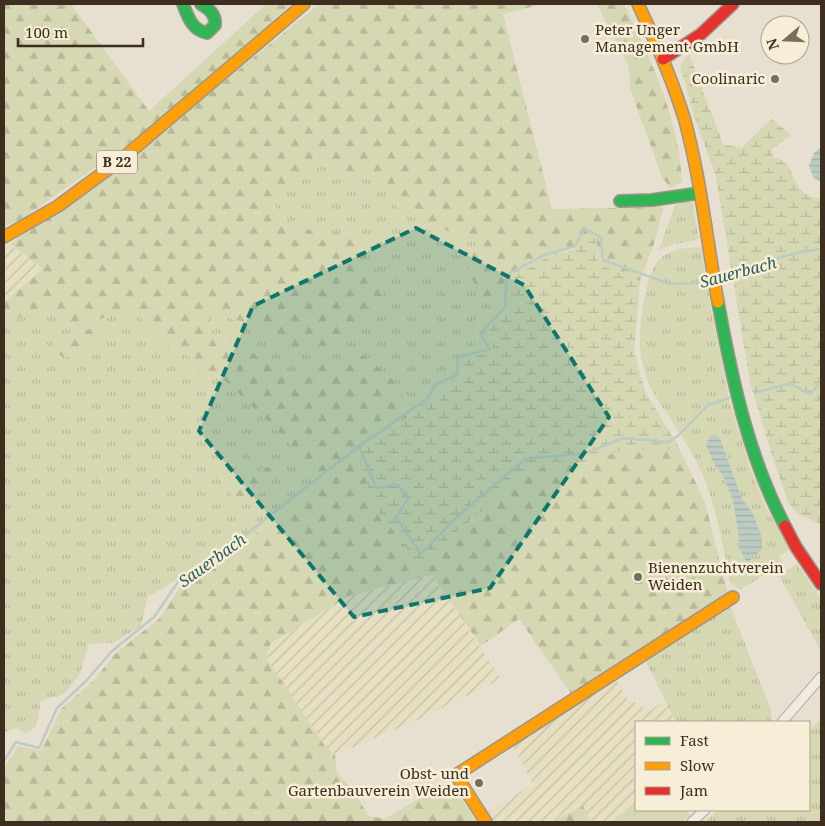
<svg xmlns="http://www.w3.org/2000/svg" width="825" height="826" viewBox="0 0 825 826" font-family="'Noto Serif',serif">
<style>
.farmland{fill:url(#farmland-furrows)}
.grass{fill:url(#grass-tufts);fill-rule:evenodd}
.forest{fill:url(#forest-firs)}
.wetland{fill:url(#wetland-marsh)}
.park{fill:#d6d7b3}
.water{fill:url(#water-rules)}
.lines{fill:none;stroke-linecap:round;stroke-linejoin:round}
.stream{stroke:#bcccc2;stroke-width:2.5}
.street-casing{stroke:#ada599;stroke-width:11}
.fast-casing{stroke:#9c958a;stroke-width:14}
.slow-casing{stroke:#9c958a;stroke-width:14}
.jam-casing{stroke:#9c958a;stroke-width:14}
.street{stroke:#efebe3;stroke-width:9}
.fast{stroke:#30b455;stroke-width:11}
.slow{stroke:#ff9f0a;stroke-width:11}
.jam{stroke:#e5322d;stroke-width:11}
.marked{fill:#0f766e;fill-opacity:0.2;stroke:#0f766e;stroke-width:4;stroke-dasharray:10 6;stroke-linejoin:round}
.poi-dot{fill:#786c5e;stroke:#f7eed8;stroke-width:2}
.labels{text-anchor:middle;stroke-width:5;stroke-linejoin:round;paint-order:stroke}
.shield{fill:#f7eed8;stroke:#756857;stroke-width:1}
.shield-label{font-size:14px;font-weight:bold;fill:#3d2e20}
.poi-label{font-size:15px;fill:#3d2e20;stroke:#f7eed8;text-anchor:start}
.water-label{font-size:16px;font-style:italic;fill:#2f5d5a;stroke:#f7eed8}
</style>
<defs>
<pattern id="farmland-furrows" width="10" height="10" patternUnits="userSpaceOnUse" patternTransform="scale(1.25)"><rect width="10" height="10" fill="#e6dfc2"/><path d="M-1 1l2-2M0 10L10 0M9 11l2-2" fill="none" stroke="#c6c0a6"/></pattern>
<pattern id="grass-tufts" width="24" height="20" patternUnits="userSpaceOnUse" patternTransform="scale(1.25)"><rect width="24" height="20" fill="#d6d7b3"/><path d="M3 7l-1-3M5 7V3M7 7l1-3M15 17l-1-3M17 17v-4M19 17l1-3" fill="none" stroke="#b9b99a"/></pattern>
<pattern id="forest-firs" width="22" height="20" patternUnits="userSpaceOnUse" patternTransform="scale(1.25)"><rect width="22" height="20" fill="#d6d7b3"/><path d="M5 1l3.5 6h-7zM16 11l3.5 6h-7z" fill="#b9b99a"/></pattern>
<pattern id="wetland-marsh" width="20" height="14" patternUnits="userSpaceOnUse" patternTransform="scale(1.25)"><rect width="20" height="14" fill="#d6d7b3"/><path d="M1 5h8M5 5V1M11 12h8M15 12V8" fill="none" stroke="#b9b99a"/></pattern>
<pattern id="water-rules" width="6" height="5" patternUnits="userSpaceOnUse" patternTransform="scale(1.25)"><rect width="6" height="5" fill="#bcccc2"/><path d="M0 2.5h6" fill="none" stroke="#a2b0a6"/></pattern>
</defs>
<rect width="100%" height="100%" fill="#e7e0d1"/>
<g class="farmland">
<path d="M10,244l33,25 -39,33v-54z"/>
<path d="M432,575l69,104 -81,40 -85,36 -10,-9 -59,-89 5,-14 80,-48z"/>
<path d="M614,677l14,22 22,11 16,-10 10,22h-40v80l-25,20h-20l-8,-16 -32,16h-60l-5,-9 47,-29 -21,-40z"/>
</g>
<g class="grass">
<path d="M323,163l58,19 20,30 76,31 8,56 27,5 -26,27 9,20 -30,26 -23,9 -10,15 -20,13 -16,-31 -31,-28 -46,10 -37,11 -13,-15 -61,-30 4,-18 41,12 47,26 51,-117 -68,-7 -10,-29z"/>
<path d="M687,201l5,1 7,36 -6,3 -18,3 -16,6 16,-45z"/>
<path d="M701,247l11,67 18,89 20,64 15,39 25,44 -11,7 4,6 -43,27 -10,-8c-7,-37 -13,-72 -27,-106 -9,-21 -22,-41 -34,-60 -9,-12 -18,-25 -23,-39 -4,-13 -7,-28 -6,-41 0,-18 7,-65 19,-76 12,-12 27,-12 42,-13zM715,435l5,3 22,61 11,14 9,25 -15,24 -9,-17 1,-7 -6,-37 -10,-25 -9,-12 -4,-27z"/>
<path d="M129,311l11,5 13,18 20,14 18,10 -1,11 23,2 17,14 63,61 18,25 15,6 -107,85 -23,13h-13l-21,14 -14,7 -7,30 -28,17 -24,1 -9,30 -13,17 -8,6h-7l-12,5 -1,14 -4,12 -10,5 -8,-5 -13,4v-415h32l15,-3 13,10 14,1zM100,328l2,6 -48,8 9,-8 13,1 13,-6z"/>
<path d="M797,564l24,35v48l-2,1 -40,-73z"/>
<path d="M729,603l42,107v12h-95l-32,-64z"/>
<path d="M821,719v103h-116l14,-12h90v-79z"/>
</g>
<g class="forest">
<path d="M4,4h67l78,107 117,-107h25l-133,119 -133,94 -21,10z"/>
<path d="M319,4h223l-39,10 49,195 60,-1 48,-5 3,6 -8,32 -15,40 -42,-17 -1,-24 -49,17 -36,47 -27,-5 -18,-28 10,-28 -76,-31 -20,-30 -58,-19 -50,35 10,29 68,7 37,54 -55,57 -33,6 -47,-26 -41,-12 -4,18 61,30 13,15 37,-11 46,-10 31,28 16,31 -55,38 62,112 112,-95 59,-7 37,-14 41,3 9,-7 28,58 23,93 -156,100 -53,-76 -38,27 -49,-71 -81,20 -80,48 -5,14 59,89 10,9 2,18 14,15 18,28 16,3 49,-29 19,-4 24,36h-473v-54l14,-22 23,5 20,-42 32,-28 22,-27 45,-36 23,-36 37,-20 105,-85 -14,-6 -18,-25 -63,-61 -17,-14 -23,-1 1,-12 -18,-10 -20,-14 -14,-18 -10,-5 -51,14 -14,-1 -13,-10 -15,3h-32v-15l39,-33 -33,-25 121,-86z"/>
<path d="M597,4h27c27,56 55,115 58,178l-12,6 -8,-11 -32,-88 -1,-22z"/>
<path d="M100,328l2,6 -8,14 -19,10 -14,-2 -11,-8 4,-6 9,-8 13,1 13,-6z"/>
<path d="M269,467l6,7 -5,12 -13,10 -12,8 -11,-1 -4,-11c7,-14 24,-21 39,-25z"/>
<path d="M583,806l8,16h-40z"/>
</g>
<g class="wetland">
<path d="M689,54l34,90 18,4 31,-29 19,16 -19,14 1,8c6,2 13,4 16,11 8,14 11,31 32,30v326l-23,-10 -10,-12 -14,-40 -24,-80 -34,-205 -21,-58 -15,-53z"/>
<path d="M588,234l9,6 1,24 42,17 -6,71 12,41 31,51 -9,7 -41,-3 -37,14 -59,7 -112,95 -44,-57 -18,-55 75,-51 10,-15 22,-9 1,-18 30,-8 -9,-20 26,-27 1,-27 35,-20 27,-8z"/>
</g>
<path class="park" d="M636,802v8h51l3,6 -8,6h-71z"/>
<g class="water">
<path d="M821,147v36l-8,-6 -4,-12 5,-12z"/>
<path d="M715,435l5,3 22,61 11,14 9,25v11l-15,14 -9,-18 1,-7 -6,-37 -10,-25 -9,-12 -8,-19 4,-9z"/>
</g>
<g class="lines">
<g class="stream">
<path d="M718,277c34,-10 68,-24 103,-28"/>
<path d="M755,393l32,-9 6,1 17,9 11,-12"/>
<path d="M359,446l17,42 22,-3 10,14 -12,18 25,37 35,-36 69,-59 62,-6 36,-15 45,4 10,-6 30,-31 21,-7"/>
<path d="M4,761l12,-19 23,6 18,-40 29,-27 26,-30 42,-34 26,-38 32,-18 147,-115 68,-47 9,-15 21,-9 1,-18 32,-8 -10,-16 25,-26 2,-32 37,-20 31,-9 10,-18 16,10 2,22 67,24 26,-1 15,-4"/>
</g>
<defs>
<g id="street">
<path d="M782,722l39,-45"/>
<path d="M692,822l13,-12"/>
</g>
<g id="fast">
<path d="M183,4c5,13 9,26 24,29l8,-8c1,-11 -6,-16 -14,-21"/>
<path d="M620,201l32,-1 48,-7"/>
<path d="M718,302c14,77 30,154 67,224"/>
</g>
<g id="slow">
<path d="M638,4c18,38 35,77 47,117 16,59 22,121 33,181"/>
<path d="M4,237l54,-31 65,-48 181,-154"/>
<path d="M486,822l-30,-47 277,-178"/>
</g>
<g id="jam">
<path d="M663,59l38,-25 32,-30"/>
<path d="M785,526l11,21 25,37"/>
</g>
</defs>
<use href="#street" class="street-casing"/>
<use href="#fast" class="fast-casing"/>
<use href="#slow" class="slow-casing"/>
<use href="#jam" class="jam-casing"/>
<use href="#street" class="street"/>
<use href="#fast" class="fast"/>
<use href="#slow" class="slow"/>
<use href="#jam" class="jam"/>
</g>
<path class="marked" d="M416,228l108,57 85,132 -119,171 -136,29 -155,-186 54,-125z"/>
<g class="poi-dot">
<circle cx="585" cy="39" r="5"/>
<circle cx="775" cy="79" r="5"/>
<circle cx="638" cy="577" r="5"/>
<circle cx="479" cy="783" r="5"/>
</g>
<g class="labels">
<rect class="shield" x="97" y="150.5" width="40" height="23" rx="4"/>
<g class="shield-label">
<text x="117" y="167">B 22</text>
</g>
<g class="poi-label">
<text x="595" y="35">Peter Unger<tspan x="595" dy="17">Management GmbH</tspan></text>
<text x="765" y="84" text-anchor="end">Coolinaric</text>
<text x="648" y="573">Bienenzuchtverein<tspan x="648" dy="17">Weiden</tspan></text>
<text x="469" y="779" text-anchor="end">Obst- und<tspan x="469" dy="17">Gartenbauverein Weiden</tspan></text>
</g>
<g class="water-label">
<text transform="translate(738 272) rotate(-15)" y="6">Sauerbach</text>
<text transform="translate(212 560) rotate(-36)" y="6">Sauerbach</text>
</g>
</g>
<rect width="825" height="826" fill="none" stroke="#3d2e20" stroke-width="10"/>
<rect x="635" y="721" width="175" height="90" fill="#f7eed8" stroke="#ada18e"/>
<rect x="645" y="737" width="25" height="8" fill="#30b455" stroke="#ada18e"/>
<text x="680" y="746" font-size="15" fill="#3d2e20">Fast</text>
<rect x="645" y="762" width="25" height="8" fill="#ff9f0a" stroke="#ada18e"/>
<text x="680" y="771" font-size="15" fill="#3d2e20">Slow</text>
<rect x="645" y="787" width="25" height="8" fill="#e5322d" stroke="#ada18e"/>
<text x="680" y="796" font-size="15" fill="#3d2e20">Jam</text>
<g transform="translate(785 40) rotate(251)"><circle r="24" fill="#f7eed8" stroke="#ada18e"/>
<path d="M0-4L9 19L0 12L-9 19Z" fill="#786c5e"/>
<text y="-8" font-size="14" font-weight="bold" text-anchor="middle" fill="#3d2e20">N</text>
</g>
<path d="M18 38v8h125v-8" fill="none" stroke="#3d2e20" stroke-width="2.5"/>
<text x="25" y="38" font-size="15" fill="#3d2e20" stroke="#f7eed8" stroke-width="4" paint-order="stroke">100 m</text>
</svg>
